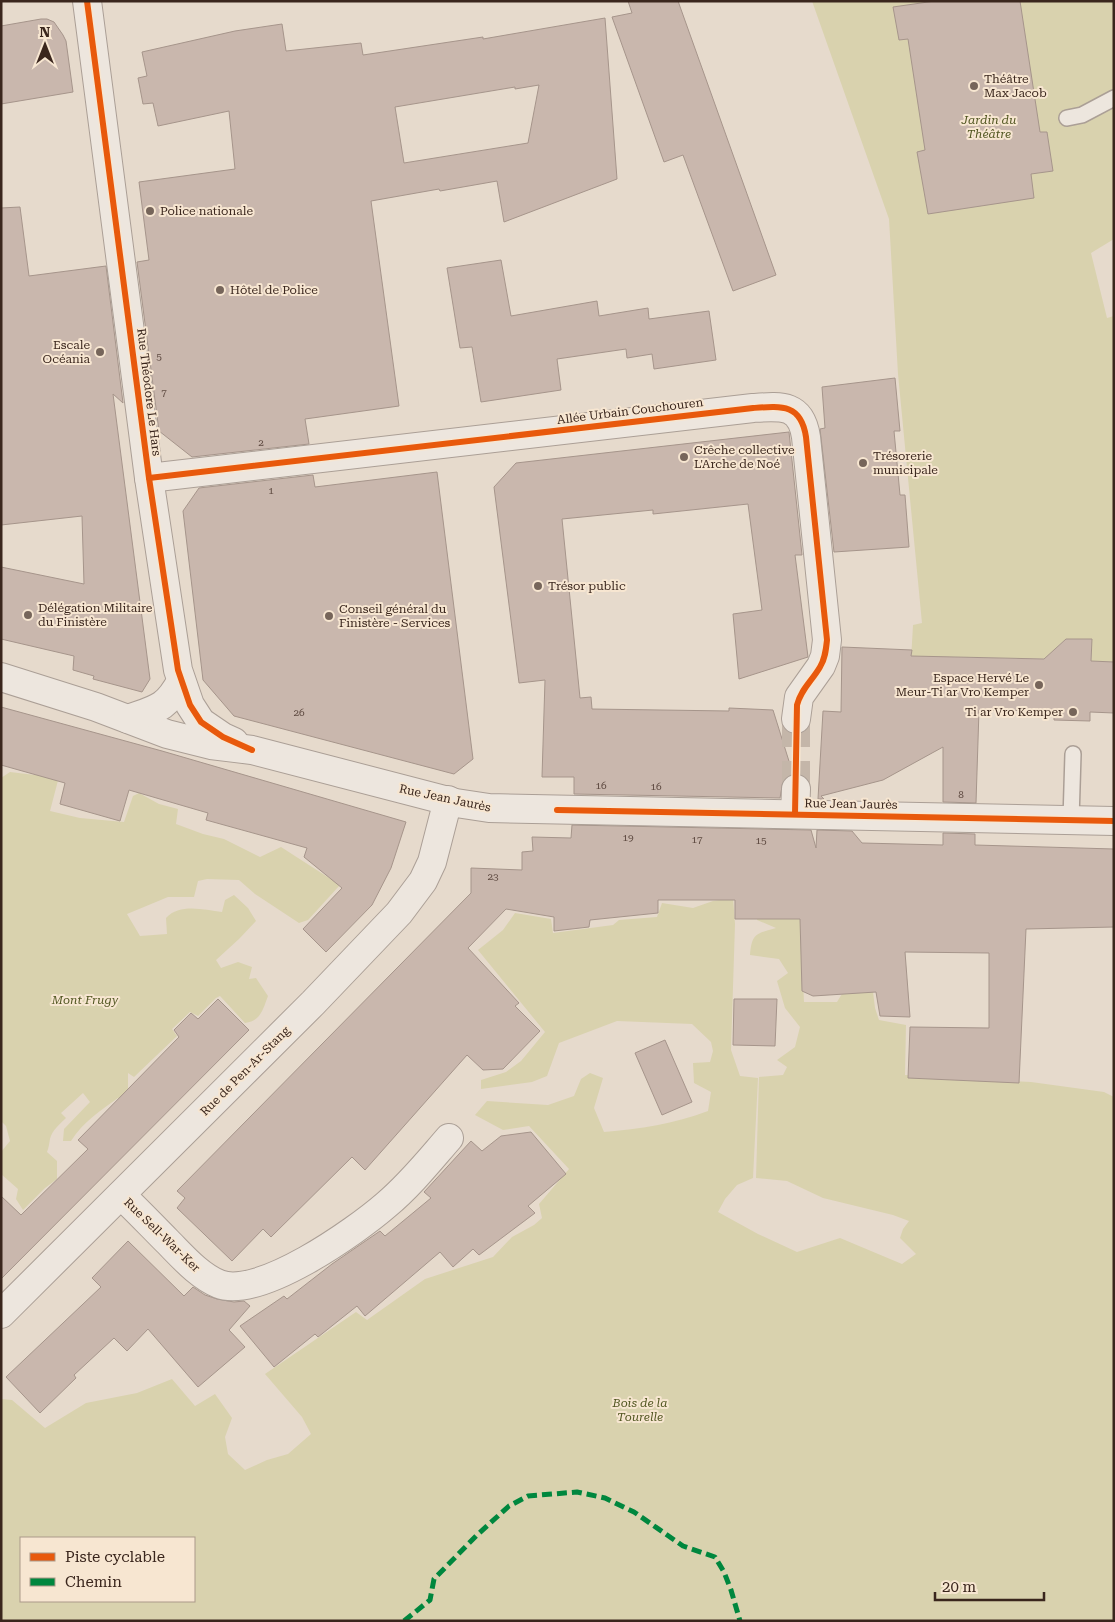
<svg xmlns="http://www.w3.org/2000/svg" width="1115" height="1622" viewBox="0 0 1115 1622" font-family="'Roboto Serif',serif">
<style>
.green{fill:#d9d2ae;fill-rule:evenodd}
.building{fill:#c9b7ad;stroke:#a6958b;fill-rule:evenodd}
.lines{fill:none;stroke-linecap:round;stroke-linejoin:round}
.minor-tunnel{stroke:#c4b6a9;stroke-width:28;stroke-dasharray:28 14;stroke-linecap:butt}
.service-casing{stroke:#ab9f96;stroke-width:18}
.minor-casing{stroke:#ab9f96;stroke-width:30}
.tertiary-casing{stroke:#ab9f96;stroke-width:30}
.service{stroke:#ede6de;stroke-width:15}
.minor{stroke:#ede6de;stroke-width:28}
.tertiary{stroke:#ede6de;stroke-width:28}
.quiet{stroke:#00873e;stroke-width:5;stroke-dasharray:10 5;stroke-linecap:butt}
.cycleway-casing{stroke:#f7e6d1;stroke-width:9}
.cycleway{stroke:#e8590c;stroke-width:6}
.poi-dot{fill:#76655a;stroke:#f7e6d1;stroke-width:2}
.labels{text-anchor:middle;stroke-width:4;stroke-linejoin:round;paint-order:stroke}
.number-label{font-size:10px;fill:#5e4a41}
.poi-label{font-size:12px;fill:#3a261d;stroke:#f7e6d1;text-anchor:start}
.park-label{font-size:12px;font-style:italic;fill:#525722;stroke:#f7e6d1}
.street-label{font-size:12px;fill:#3a261d;stroke:#f7e6d1}
</style>
<rect width="100%" height="100%" fill="#e6dacc"/>
<g class="green">
<path d="M812,1h302v238l-23,14 16,65 7,-2v346l-23,-1 1,-16 -9,-6h-17l-8,7v13l-116,-2 -31,3 2,-35 9,-2 -24,-249 -9,-155z"/>
<path d="M47,767l14,2 -11,42 30,7 44,4 9,-26 6,-3 20,11 19,5 -2,15 27,10 21,5 36,18 21,-10 59,38 -32,35 -9,3 -44,-29 -16,-14 -32,-1 -9,2 -4,16h-26l-41,17 13,22 27,-2 -1,-16c14,-15 38,-8 56,-6l3,-12 9,-5 14,13 8,13 -17,18 -23,21 5,8 17,-6 14,5 -3,12 7,-1 12,18c-5,13 -7,25 -23,27l-25,-27 -4,2 -18,18 -8,-4 -18,17 5,7 -43,41 -6,-4v29l-4,-3 -6,-1c-18,13 -35,24 -47,43h-8l1,-12 26,-27 -7,-9 -22,20 5,5c-6,6 -14,12 -16,21 -1,5 -1,8 -3,13l10,9v18l-12,9 -22,22 -7,-11 2,-10 -17,-15v-22l9,-11 -4,-15 -5,-5v-343l9,-6 25,3z"/>
<path d="M733,898l2,26 -4,126 9,26 18,2 -5,100 -16,7 -12,14 -7,13 40,22 39,18 43,-14 62,26 14,-10 -16,-16 3,-9 6,-8 -16,-6 -70,-17 -36,-17 -31,-3 3,-101 24,-2 4,-8 -10,-7 18,-13 5,-20 -15,-19 -8,-27 11,-8 -9,-14 -29,-4c2,-22 6,-21 26,-27l-19,-8 4,-15 38,-6 5,103h33l31,-51 7,57 4,12 27,5 -1,50 126,7 73,10 10,5v524h-1113v-222l11,1 33,28 41,-25 51,-10 35,-14 23,27 20,-12 17,24 -7,19 3,17 17,16 22,-10 21,-6 23,-20 -9,-17 -37,-43 91,-62 11,8 58,-41 68,-22 19,-20 22,-12 8,-7 -3,-14 30,-35 -40,-43 -26,4 -28,-15 12,-14 61,4 26,-9 7,-17 9,-6 13,5 -9,30 10,24c36,-3 70,-8 104,-21l3,-19 -17,-9 -1,-20 17,-1 3,-11 -2,-9 -19,-18 -75,-3 -58,22 -12,33 -15,6 -51,7v-9l25,-8 15,-11 24,-29 -67,-82 25,-20 12,-17 36,6 2,14 60,-8 6,-5 38,-3 5,-14 31,5 20,-7zM21,1538h173v63h-173z"/>
</g>
<g class="building">
<path d="M628,1h50l98,274 -43,16 -50,-136 -19,7 -52,-145 20,-4z"/>
<path d="M935,1h85l20,131h7l6,39 -22,3 3,24 -106,16 -11,-62 8,-2 -17,-111 -9,1 -6,-33z"/>
<path d="M605,18l12,161 -113,43 -7,-41 -57,10 -1,-2 -68,12 28,205 -94,13 4,25 -117,13 -33,-26 -22,-169 12,-2 -10,-78 96,-13 -6,-58 -71,15 -5,-23 -10,1 -5,-26 9,-2 -5,-24 93,-21 47,-7 4,27 75,-8 2,12 120,-18v2zM539,85l-11,58 -124,20 -9,-56 120,-20v2z"/>
<path d="M41,19h6l7,3 9,13 3,6 7,51 -72,12v-78z"/>
<path d="M20,207l9,69 77,-10 17,137 -10,-9 37,285 -8,13 -49,-13 1,-3 -21,-6 1,-14 -73,-17v-72l83,17 -2,-68 -81,9v-317z"/>
<path d="M501,260l10,56 86,-15 2,15 49,-8 1,11 60,-8 7,49 -62,9 -2,-15 -25,4 -1,-9 -69,10 4,31 -80,12 -9,-55 -12,1 -13,-80z"/>
<path d="M895,378l5,53h-6l6,64h5l4,52 -75,5 -14,-123 5,-1 -3,-41z"/>
<path d="M789,432l13,123h-7l13,102 -69,22 -6,-65 29,-4 -14,-106 -95,10v-4l-91,9 18,179 11,-1 1,12 137,2v-3l44,2 20,64 -5,1 -5,6 -3,17 -206,-4v-17h-32l3,-97 -26,3 -25,-196 22,-24z"/>
<path d="M437,472l36,287 -19,15 -220,-58 -31,-36 -20,-169 16,-23 114,-13 2,12z"/>
<path d="M1066,639h26l-1,22 23,1v51l-24,-1v9l-36,-1v-9l-75,-1 -3,93 -33,-1v-55l-60,33 -62,16 3,3h-6l5,-88 18,1 1,-65 70,3 -1,6 133,3z"/>
<path d="M1,707l161,44 244,71 -15,46 -19,37 -46,47 -23,-23 39,-41 -38,-31 3,-9 -101,-28 2,-7 -79,-23 -9,31 -60,-17 5,-21 -64,-18z"/>
<path d="M572,825l239,5 5,18 1,-18 35,1 10,12 81,2v-12l32,1v11l139,4v78l-88,2 -7,154 -111,-5 2,-51 79,1v-75l-84,-1 5,65 -30,-1 -4,-24 -63,4 -11,-5 -2,-72h-65v-19h-77v13l-68,7 -1,7 -35,4v-14l-48,-8 -38,39 51,55 -4,3 25,25 -37,38 -20,1 -16,-15 -102,115 -13,-13 -81,80 -8,-8 -31,32 -55,-53 8,-10 -8,-7 294,-298v-25l51,2v-18l11,-1 -1,-14 39,1z"/>
<path d="M218,999l31,31 -248,249v-83l20,19 67,-66 -10,-9 101,-103 -5,-7 17,-17 7,6z"/>
<path d="M734,999h43l-2,47 -42,-1z"/>
<path d="M665,1040l27,62 -30,13 -27,-62z"/>
<path d="M531,1132l35,42 -38,32 7,7 -56,42 -6,-6 -20,18 -13,-15 -75,64 -8,-10 -39,31 -3,-3 -41,33 -34,-41 44,-30 3,3 45,-35 48,-33 5,5 46,-38 -7,-6 47,-51 11,10 19,-15z"/>
<path d="M128,1241l56,55 9,-9 12,8 12,4 17,3 10,-1 6,5 -21,24 16,17 -47,40 -50,-58 -21,22 -13,-13 -40,37 2,3 -36,35 -34,-36 95,-90 -9,-9z"/>
</g>
<g class="lines">
<path class="minor-tunnel" d="M796,789v-70"/>
<defs>
<g id="service">
<path d="M1067,118l15,-3 32,-17"/>
<path d="M1071,820l2,-66"/>
</g>
<g id="minor">
<path d="M149,478l604,-70c29,-2 48,-4 53,29l21,203 -2,16 -4,10 -22,31 -3,22"/>
<path d="M795,814l1,-25"/>
<path d="M121,1195c16,15 31,31 46,46 15,15 32,35 52,43 40,16 137,-53 167,-79 24,-20 43,-44 63,-67"/>
</g>
<g id="tertiary">
<path d="M87,1l62,477 29,192 12,35 11,17 22,15 11,5"/>
<path d="M1,677l95,30 71,27 44,11 41,5 204,53 33,5 625,13"/>
<path d="M128,719c28,-10 38,-10 53,-38"/>
<path d="M1,1314l312,-311 86,-90 24,-32 9,-19 16,-62"/>
</g>
</defs>
<use href="#service" class="service-casing"/>
<use href="#minor" class="minor-casing"/>
<use href="#tertiary" class="tertiary-casing"/>
<use href="#service" class="service"/>
<use href="#minor" class="minor"/>
<use href="#tertiary" class="tertiary"/>
<path class="quiet" d="M404,1621l26,-21 4,-21 43,-44 32,-29 19,-10 49,-4 28,6 29,14 49,34 32,11 9,15 7,18 9,31"/>
<defs>
<g id="cycleway">
<path d="M87,1l62,477 29,192 12,35 11,17 22,15 29,13"/>
<path d="M149,478l604,-70c29,-2 48,-4 53,29l21,203c-1,10 -2,19 -7,27 -8,14 -19,22 -23,38l-2,109"/>
<path d="M557,810l557,11"/>
</g>
</defs>
<use href="#cycleway" class="cycleway-casing"/>
<use href="#cycleway" class="cycleway"/>
</g>
<g class="poi-dot">
<circle cx="974" cy="86" r="5"/>
<circle cx="150" cy="211" r="5"/>
<circle cx="220" cy="290" r="5"/>
<circle cx="100" cy="352" r="5"/>
<circle cx="684" cy="457" r="5"/>
<circle cx="863" cy="463" r="5"/>
<circle cx="538" cy="586" r="5"/>
<circle cx="28" cy="615" r="5"/>
<circle cx="329" cy="616" r="5"/>
<circle cx="1039" cy="685" r="5"/>
<circle cx="1073" cy="712" r="5"/>
</g>
<g class="labels">
<g class="number-label">
<text x="159" y="360">5</text>
<text x="164" y="396">7</text>
<text x="261" y="446">2</text>
<text x="271" y="494">1</text>
<text x="299" y="716">26</text>
<text x="601" y="789">16</text>
<text x="656" y="790">16</text>
<text x="961" y="798">8</text>
<text x="628" y="841">19</text>
<text x="697" y="843">17</text>
<text x="761" y="844">15</text>
<text x="493" y="880">23</text>
</g>
<g class="poi-label">
<text x="984" y="83">Théâtre<tspan x="984" dy="14">Max Jacob</tspan></text>
<text x="160" y="215">Police nationale</text>
<text x="230" y="294">Hôtel de Police</text>
<text x="90" y="349" text-anchor="end">Escale<tspan x="90" dy="14">Océania</tspan></text>
<text x="694" y="454">Crêche collective<tspan x="694" dy="14">L'Arche de Noé</tspan></text>
<text x="873" y="460">Trésorerie<tspan x="873" dy="14">municipale</tspan></text>
<text x="548" y="590">Trésor public</text>
<text x="38" y="612">Délégation Militaire<tspan x="38" dy="14">du Finistère</tspan></text>
<text x="339" y="613">Conseil général du<tspan x="339" dy="14">Finistère - Services</tspan></text>
<text x="1029" y="682" text-anchor="end">Espace Hervé Le<tspan x="1029" dy="14">Meur-Ti ar Vro Kemper</tspan></text>
<text x="1063" y="716" text-anchor="end">Ti ar Vro Kemper</text>
</g>
<g class="park-label">
<text x="989" y="124">Jardin du<tspan x="989" dy="14">Théâtre</tspan></text>
<text x="85" y="1004">Mont Frugy</text>
<text x="640" y="1407">Bois de la<tspan x="640" dy="14">Tourelle</tspan></text>
</g>
<g class="street-label">
<text transform="translate(149 392) rotate(83)" y="4">Rue Théodore Le Hars</text>
<text transform="translate(630 411) rotate(-7)" y="4">Allée Urbain Couchouren</text>
<text transform="translate(445 798) rotate(12)" y="4">Rue Jean Jaurès</text>
<text transform="translate(851 804) rotate(1)" y="4">Rue Jean Jaurès</text>
<text transform="translate(245 1071) rotate(-45)" y="4">Rue de Pen-Ar-Stang</text>
<text transform="translate(162 1235) rotate(44)" y="4">Rue Sell-War-Ker</text>
</g>
</g>
<rect width="1115" height="1622" fill="none" stroke="#3a261d" stroke-width="5"/>
<rect x="20" y="1537" width="175" height="65" fill="#f7e6d1" stroke="#ab9989"/>
<rect x="30" y="1553" width="25" height="8" fill="#e8590c" stroke="#ab9989"/>
<text x="65" y="1562" font-size="15" fill="#3a261d">Piste cyclable</text>
<rect x="30" y="1578" width="25" height="8" fill="#00873e" stroke="#ab9989"/>
<text x="65" y="1587" font-size="15" fill="#3a261d">Chemin</text>
<g transform="translate(45 45)" stroke="#f7e6d1" stroke-width="4" paint-order="stroke">
<path d="M0-4L9 19L0 12L-9 19Z" fill="#3a261d"/>
<text y="-8" font-size="14" font-weight="bold" text-anchor="middle" fill="#3a261d">N</text>
</g>
<path d="M935 1592v8h109v-8" fill="none" stroke="#3a261d" stroke-width="2.5"/>
<text x="942" y="1592" font-size="15" fill="#3a261d" stroke="#f7e6d1" stroke-width="4" paint-order="stroke">20 m</text>
</svg>
